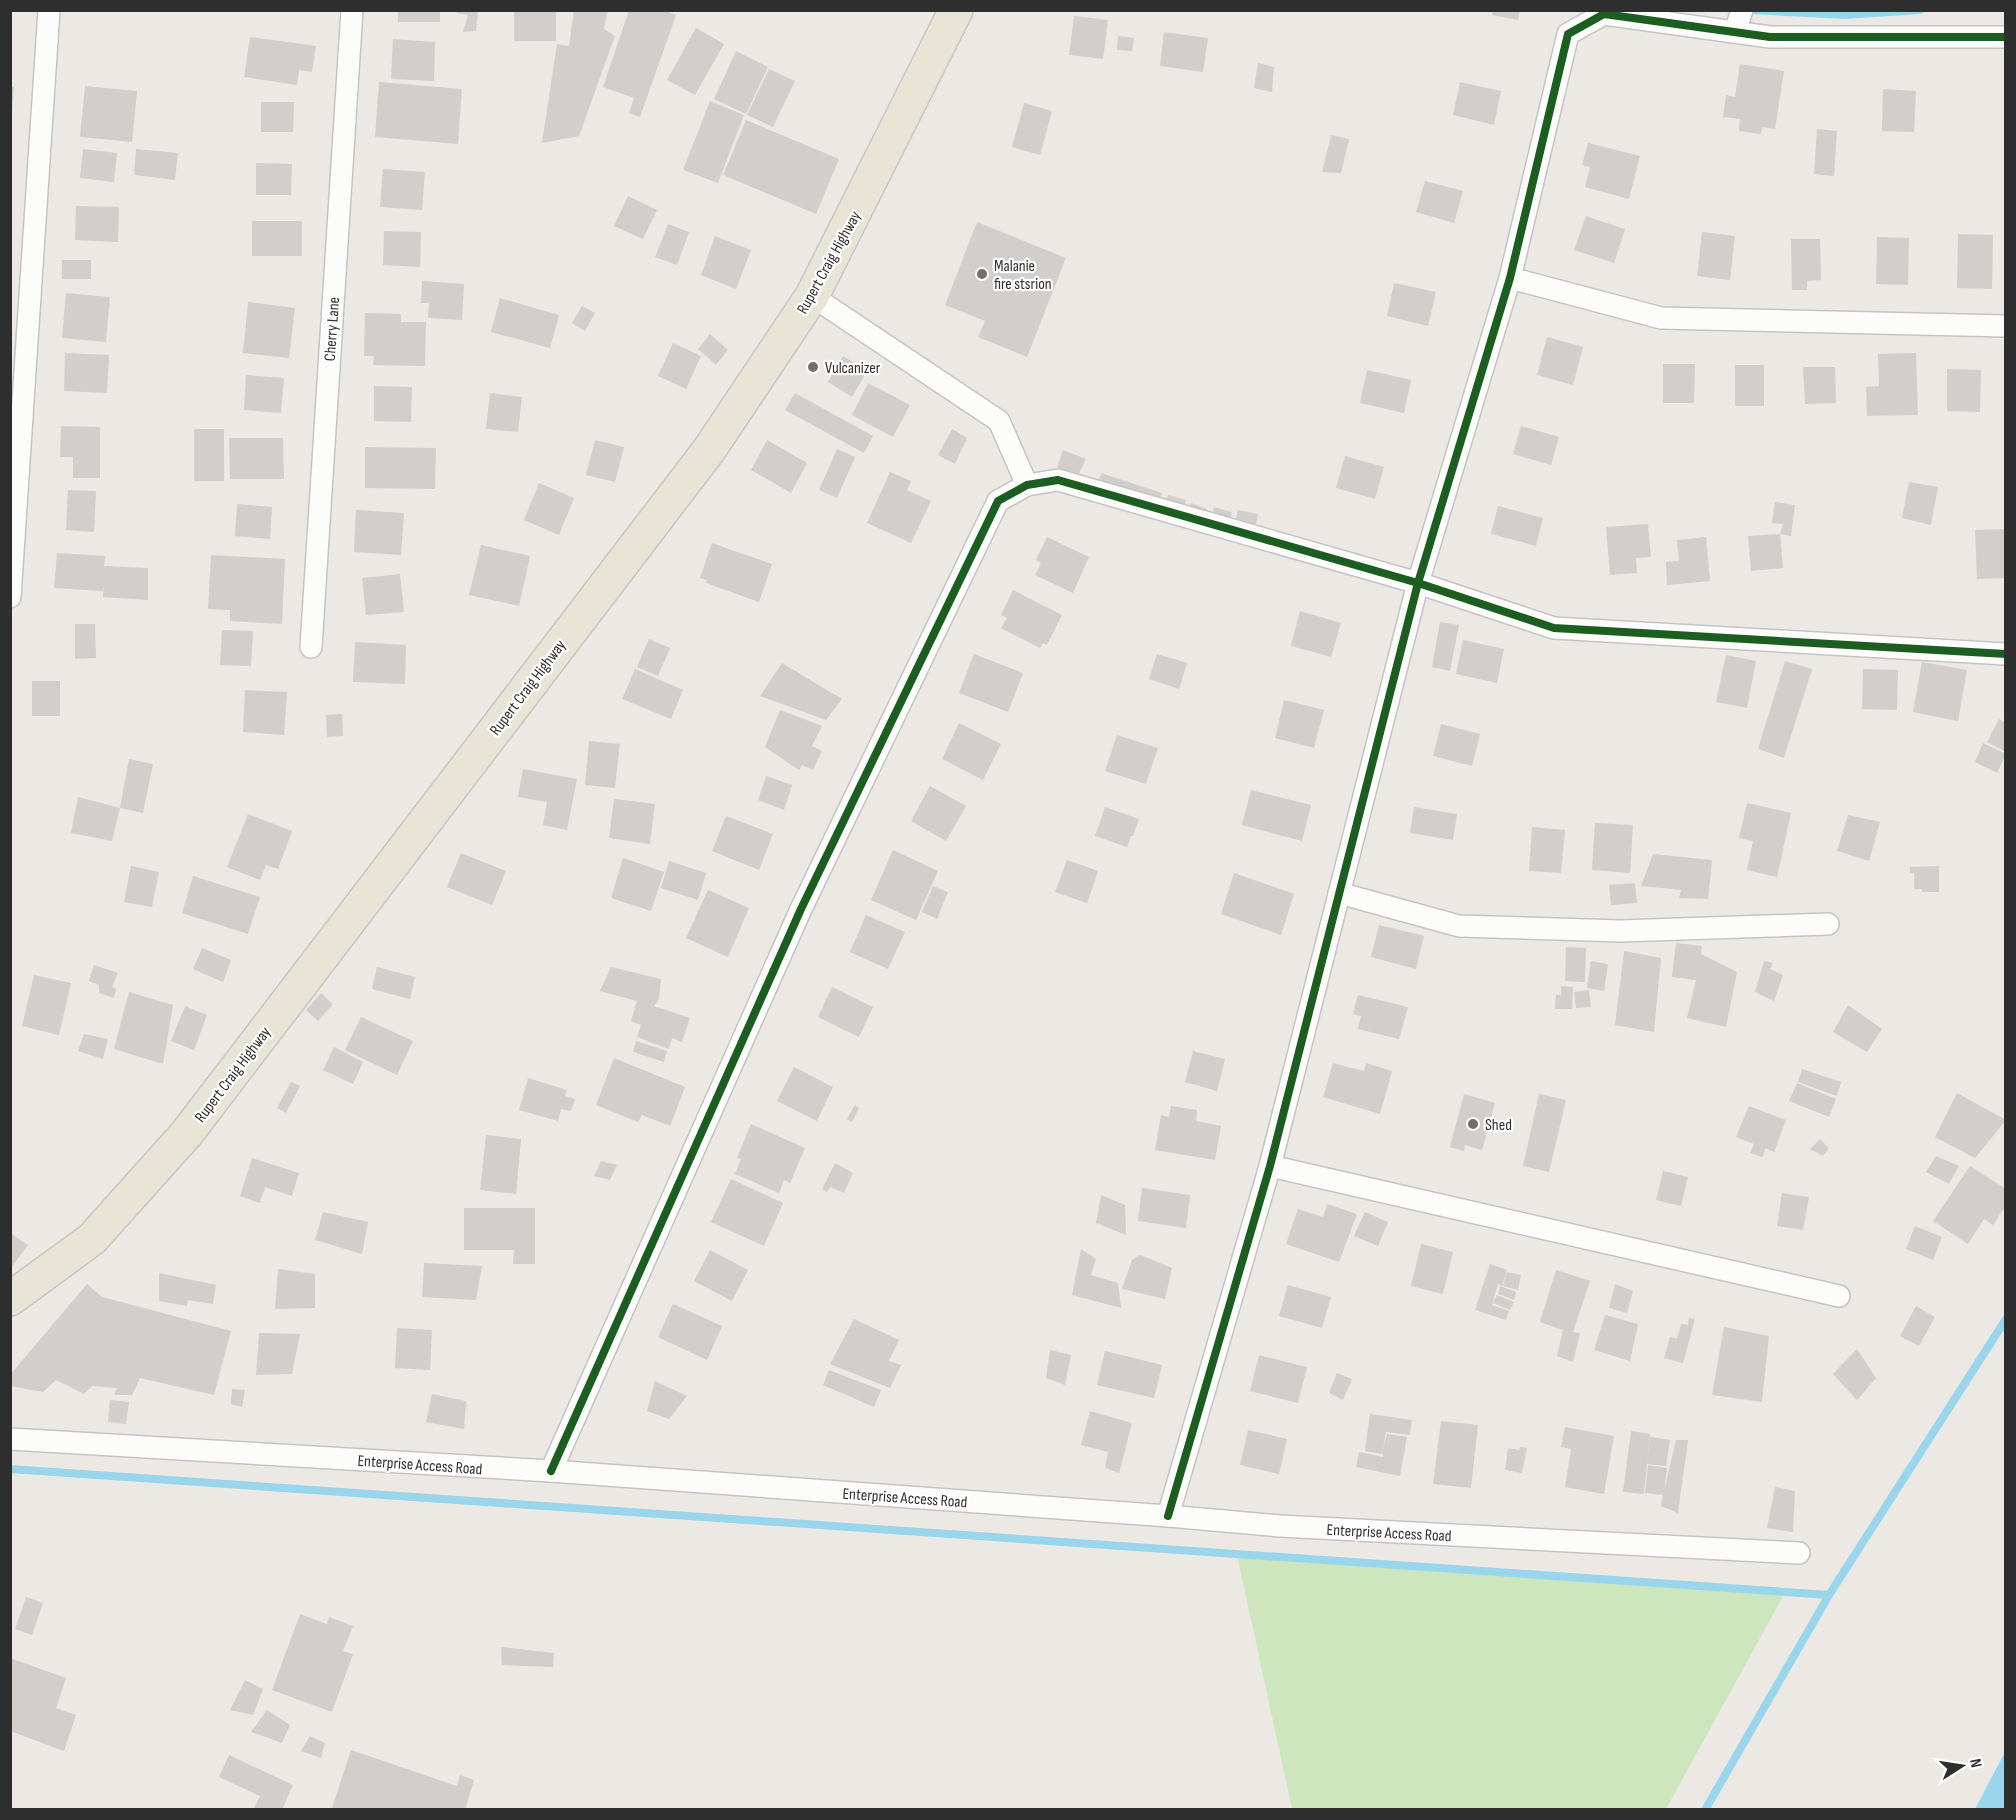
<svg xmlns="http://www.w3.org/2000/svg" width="2016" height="1820" viewBox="0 0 2016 1820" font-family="'Sofia Sans Condensed',sans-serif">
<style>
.green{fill:#cee6be}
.water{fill:#99d6ec}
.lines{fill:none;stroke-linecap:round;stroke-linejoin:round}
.stream{stroke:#99d6ec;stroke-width:8}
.building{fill:#d1cecb}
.street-casing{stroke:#c5c4c5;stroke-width:24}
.primary-casing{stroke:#c6c5c4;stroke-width:36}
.street{stroke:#fcfcfb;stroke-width:21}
.primary{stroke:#e8e4d6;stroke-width:33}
.cycleway-casing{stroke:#fff;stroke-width:11}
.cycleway{stroke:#1b5e20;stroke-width:8}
.poi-dot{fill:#706f6e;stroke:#fff;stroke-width:2}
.labels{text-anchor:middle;stroke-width:4.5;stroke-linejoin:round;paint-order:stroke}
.street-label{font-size:16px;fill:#2e2e2e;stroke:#fff}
.poi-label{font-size:16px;fill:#2e2e2e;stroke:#fff;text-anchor:start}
</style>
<rect width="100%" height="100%" fill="#ece8e4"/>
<path class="green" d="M1237,1555l550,34 -121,220h-374z"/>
<path class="water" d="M2005,1752v57h-30z"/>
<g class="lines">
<g class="stream">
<path d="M1751,10l94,5 75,-5"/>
<path d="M10,1469l1819,126"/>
<path d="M1705,1810l124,-215 177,-276"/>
</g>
</g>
<g class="building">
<rect x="398" y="10" width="42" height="12"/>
<path d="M458,10h20l-2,21 -13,1 5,-17 -11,-2z"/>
<rect x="514" y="10" width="42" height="31"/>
<path d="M574,10h34l-4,19 11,7 -36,100 -37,7 15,-99 12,2z"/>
<path d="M629,10h34l13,5 -36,102 -11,-4 5,-15 -31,-11z"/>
<path d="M1493,10h27l-2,10 -26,-5z"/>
<path d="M1074,16l34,4 -5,39 -34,-4z"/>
<path d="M696,28l28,16 -29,51 -28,-15z"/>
<path d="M1164,32l44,6 -5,34 -43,-6z"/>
<path d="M1118,36l16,2 -2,13 -15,-1z"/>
<path d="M250,37l66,9 -4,26 -13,-2 -2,15 -53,-8z"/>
<path d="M393,39l42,3 -1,39 -43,-2z"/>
<path d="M736,51l32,16 -22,47 -32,-15z"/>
<path d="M1258,63l16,4 -2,25 -18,-4z"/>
<path d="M1740,64l44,7 -9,58 -13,-2 -1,7 -22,-3 1,-12 -17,-2 3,-22 9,2z"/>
<path d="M769,69l26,12 -22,46 -26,-12z"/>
<path d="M379,82l83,7 -4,55 -83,-7z"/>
<path d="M1460,82l41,9 -7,34 -41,-10z"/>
<path d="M85,86l52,5 -5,51 -52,-5z"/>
<path d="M10,87h4l-2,25h-2z"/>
<path d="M1883,89l33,2 -2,41 -32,-1z"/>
<path d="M710,101l34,14 -26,68 -35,-13z"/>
<path d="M261,102h33l-1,30h-32z"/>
<path d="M1024,103l28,8 -12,44 -28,-8z"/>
<path d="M746,120l93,39 -23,55 -93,-39z"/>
<path d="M1817,129l20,2 -3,45 -20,-2z"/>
<path d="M1331,135l18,4 -8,34 -19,-1z"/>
<path d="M1588,143l52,13 -11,43 -44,-12 5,-20 -8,-2z"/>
<path d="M83,149l34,4 -3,29 -34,-4z"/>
<path d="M136,149l42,4 -3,27 -41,-5z"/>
<path d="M256,163l36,1 -1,31h-35z"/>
<path d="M383,169l42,3 -3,38 -42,-3z"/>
<path d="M1425,181l38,10 -9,32 -38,-11z"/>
<path d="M628,196l29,14 -14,29 -29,-13z"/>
<path d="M76,206l43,1 -1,35 -43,-2z"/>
<path d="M1586,216l39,13 -11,34 -40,-13z"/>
<rect x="252" y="221" width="50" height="35"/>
<path d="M977,222l89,36 -39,99 -49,-20 7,-16 -40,-16z"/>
<path d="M668,224l21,8 -12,33 -22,-8z"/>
<path d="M384,231l37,1 -1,35 -37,-2z"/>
<path d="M1702,232l33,4 -5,44 -33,-4z"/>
<path d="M1958,234l35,1 -1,54 -35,-1z"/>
<path d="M715,236l36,14 -15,39 -35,-14z"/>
<path d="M1877,237l32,1 -1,47 -32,-1z"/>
<path d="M1791,239h29l1,41 -14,1v9h-15z"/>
<rect x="62" y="260" width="29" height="19"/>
<path d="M422,281l42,3 -2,36 -34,-2 1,-15h-8z"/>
<path d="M1394,283l42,9 -8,34 -41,-10z"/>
<path d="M66,293l44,4 -4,45 -44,-4z"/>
<path d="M500,298l59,17 -9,33 -59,-16z"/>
<path d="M248,302l47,6 -6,50 -46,-5z"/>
<path d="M582,306l13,7 -10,18 -13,-8z"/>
<path d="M365,313l36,1v8h25l-1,44 -52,-1 1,-9h-10z"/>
<path d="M710,334l18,16 -12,15 -18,-16z"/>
<path d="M1547,337l36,10 -10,38 -36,-10z"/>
<path d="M673,343l28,13 -15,33 -28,-13z"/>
<path d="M65,353l44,2 -2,38 -43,-2z"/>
<path d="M1916,353l2,62 -51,1 -1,-29 13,-1 -1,-32z"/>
<path d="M843,356l24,15 -15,26 -24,-15z"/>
<path d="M1663,364h32l-1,39h-31z"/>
<rect x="1735" y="365" width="29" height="41"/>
<path d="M1803,367h32l1,36 -31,1z"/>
<path d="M1947,369l34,1 -1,42 -33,-1z"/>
<path d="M1367,370l44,10 -7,33 -44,-10z"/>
<path d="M246,375l38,3 -3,35 -37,-3z"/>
<path d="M868,383l42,22 -17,32 -41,-22z"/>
<path d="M374,386l38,1 -1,35 -37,-1z"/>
<path d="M490,393l32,4 -4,35 -32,-3z"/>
<path d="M795,393l78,43 -9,17 -79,-43z"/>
<path d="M61,426l39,1v51h-27v-21h-13z"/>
<path d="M1521,426l38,11 -8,28 -38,-11z"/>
<rect x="194" y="429" width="30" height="52"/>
<path d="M952,429l15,9 -12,26 -17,-9z"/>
<path d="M229,438h54l1,41h-54z"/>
<path d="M595,440l29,7 -9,35 -29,-7z"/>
<path d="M767,440l40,23 -16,30 -40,-23z"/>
<path d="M365,447l71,1 -1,41 -70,-1z"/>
<path d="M837,449l18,8 -18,41 -18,-8z"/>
<path d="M1063,450l23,9 -10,21 -21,-6z"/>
<path d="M1345,456l39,11 -9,32 -39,-11z"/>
<path d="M890,472l21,9 -4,9 24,11 -20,42 -44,-20z"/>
<path d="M1101,473l61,20 -3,11 -62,-16z"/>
<path d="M1909,482l29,5 -7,38 -29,-7z"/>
<path d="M539,483l35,15 -15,37 -35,-15z"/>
<path d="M68,490l28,1 -2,41 -28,-2z"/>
<path d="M1168,495l18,5 -3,12 -18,-6z"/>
<path d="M1775,502l20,3 -4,31 -11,-2 3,-10 -11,-1z"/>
<path d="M1191,503l16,6 -3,9 -17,-6z"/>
<path d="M237,504l35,3 -2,32 -35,-3z"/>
<path d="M1498,506l45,12 -7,28 -45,-12z"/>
<path d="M1214,507l18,5 -3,11 -17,-4z"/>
<path d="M356,510l48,3 -3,42 -47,-3z"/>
<path d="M1238,510l20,4 -3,15 -20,-5z"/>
<path d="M1648,524l3,33 -15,1 1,15 -27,2 -4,-48z"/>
<path d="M2006,529v49l-29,1 -2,-49z"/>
<path d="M1780,534l3,34 -32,3 -3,-35z"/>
<path d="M1047,537l42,20 -16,36 -38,-18 6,-12 -5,-3z"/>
<path d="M1706,537l4,44 -43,4 -1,-23 13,-1 -2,-21z"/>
<path d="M712,543l60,21 -13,38 -53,-19 1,-3 -7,-2z"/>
<path d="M481,545l49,11 -11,50 -50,-11z"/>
<path d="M57,553l48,3 -1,10 44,2v32l-45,-3 1,-13 -1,7 -49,-3z"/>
<path d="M211,555l74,4 -3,65 -52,-3v-11l-22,-1z"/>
<path d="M400,574l4,38 -38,3 -4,-37z"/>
<path d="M1013,590l49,25 -15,30 -4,-2 -3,5 -39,-20 6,-10 -6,-3z"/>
<path d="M1300,611l41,12 -10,34 -40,-11z"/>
<path d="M1440,622l19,3 -9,46 -18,-4z"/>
<path d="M75,624h20l1,34 -21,1z"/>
<path d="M222,630l31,1 -2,35 -31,-1z"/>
<path d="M649,639l21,9 -12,28 -21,-9z"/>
<path d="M1463,640l41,9 -7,34 -41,-9z"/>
<path d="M355,642l51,3 -1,39 -52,-2z"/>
<path d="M974,654l49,19 -15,39 -49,-19z"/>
<path d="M1157,654l30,9 -8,26 -30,-10z"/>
<path d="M1726,655l30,6 -9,47 -31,-6z"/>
<path d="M1785,661l27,8 -28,89 -26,-9z"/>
<path d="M1922,662l45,8 -9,51 -45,-9z"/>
<path d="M782,663l60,36 -16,21 -66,-24z"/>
<path d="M635,669l48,21 -12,29 -49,-20z"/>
<path d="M1863,669l35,1 -1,40 -35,-1z"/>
<rect x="32" y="681" width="28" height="35"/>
<path d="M245,690l42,2 -3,43 -41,-3z"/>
<path d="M1284,700l40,10 -10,38 -39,-10z"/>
<path d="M780,710l42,16 -10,20 10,5 -9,19 -11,-5 -3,5 -34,-23z"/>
<path d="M342,714l1,22 -16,1 -1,-22z"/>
<path d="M1999,719l7,3v30l-19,-10z"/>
<path d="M959,723l42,21 -18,36 -41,-21z"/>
<path d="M1441,724l39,10 -8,32 -39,-10z"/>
<path d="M1117,735l41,13 -12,36 -41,-13z"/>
<path d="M589,741l31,3 -5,44 -30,-3z"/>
<path d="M1983,743l23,11 -9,19 -22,-11z"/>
<path d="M129,759l24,5 -10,49 -23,-5z"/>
<path d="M523,769l54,10 -10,51 -24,-5 4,-23 -29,-5z"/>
<path d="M766,776l26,9 -8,25 -26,-10z"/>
<path d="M930,786l36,20 -20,35 -35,-20z"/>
<path d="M1251,790l60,15 -9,36 -60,-16z"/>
<path d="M78,797l42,11 -8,33 -41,-8z"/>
<path d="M614,799l41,5 -5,40 -41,-6z"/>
<path d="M1747,803l44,10 -14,64 -30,-7 6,-29 -14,-3z"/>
<path d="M1105,807l34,12 -6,17h-2l-4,11 -32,-11z"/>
<path d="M1414,807l43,7 -4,26 -43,-7z"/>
<path d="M248,814l44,17 -14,38 -12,-4 -6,15 -33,-13z"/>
<path d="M1848,815l32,7 -11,39 -32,-10z"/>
<path d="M726,816l47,18 -14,36 -47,-19z"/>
<path d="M1595,823l38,2 -3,48 -38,-3z"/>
<path d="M1532,827l33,3 -4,43 -32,-2z"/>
<path d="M893,850l45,21 -22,49 -45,-20z"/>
<path d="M461,853l45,18 -14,34 -45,-18z"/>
<path d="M1653,854l59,6 -4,39 -29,-1 2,-8 -40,-4z"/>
<path d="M623,858l41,14 -13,39 -40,-13z"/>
<path d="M1067,860l31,11 -11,32 -32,-11z"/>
<path d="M669,861l37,12 -8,27 -37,-12z"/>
<path d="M131,866l28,6 -7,35 -28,-5z"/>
<path d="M1939,866v26h-17v-3h-8v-16h-4v-6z"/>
<path d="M1234,873l60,21 -13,41 -60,-21z"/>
<path d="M193,876l67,21 -12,37 -66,-21z"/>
<path d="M1635,883l2,20 -26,2 -2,-20z"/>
<path d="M933,886l15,6 -11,27 -15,-7z"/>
<path d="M708,890l41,18 -21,49 -42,-19z"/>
<path d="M866,915l39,17 -17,37 -38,-17z"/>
<path d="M1379,925l45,11 -8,33 -45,-12z"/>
<path d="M1676,943l26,3 -1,8 36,18 -11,55 -39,-9 9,-38 -24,-3z"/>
<path d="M1566,947l20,1 -1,34 -20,-1z"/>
<path d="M202,948l29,12 -8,22 -30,-13z"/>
<path d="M1624,951l37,7 -7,74 -39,-7z"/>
<path d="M1591,961l17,3 -4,27 -17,-3z"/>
<path d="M1764,961l9,2 -3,6 13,6 -9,26 -19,-9z"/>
<path d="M94,965l24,8 -6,14 4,2 -2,9 -15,-5v-8l-10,-4z"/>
<path d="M377,967l38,10 -5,22 -38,-10z"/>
<path d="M611,967l50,12 -2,20 -5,7 36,12 -8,24 -10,-4 -3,11 -32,-12 4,-12 -10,-4 6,-20 -37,-10z"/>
<path d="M34,975l37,8 -12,52 -37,-9z"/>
<path d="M1561,986l12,1 -1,22h-17l1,-14h5z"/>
<path d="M832,987l41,20 -14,30 -41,-20z"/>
<path d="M1589,990l2,17 -15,1 -2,-16z"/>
<path d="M129,992l44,13 -10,59 -49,-15z"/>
<path d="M321,993l12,11 -15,17 -12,-11z"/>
<path d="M1358,995l50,12 -9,32 -41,-10 3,-13 -8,-2z"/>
<path d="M1848,1005l34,24 -15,23 -34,-20z"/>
<path d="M185,1006l22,9 -13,35 -23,-9z"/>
<path d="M361,1017l52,24 -16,34 -52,-25z"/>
<path d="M84,1034l24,5 -5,20 -25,-8z"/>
<path d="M636,1041l31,10 -3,11 -31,-10z"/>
<path d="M334,1047l29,15 -10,22 -30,-14z"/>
<path d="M1193,1051l32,8 -8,32 -32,-9z"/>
<path d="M614,1058l71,29 -15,39 -28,-11 -4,7 -42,-17z"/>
<path d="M1333,1063l31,8 2,-8 26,8 -12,43 -57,-17z"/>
<path d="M794,1067l39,20 -16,34 -40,-20z"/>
<path d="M1802,1069l39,13 -4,14 -39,-14z"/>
<path d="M528,1078l39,12 -2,6 10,3 -4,12 -10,-2 -3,12 -39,-11z"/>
<path d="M291,1082l9,4 -14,27 -9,-5z"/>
<path d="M1797,1083l39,16 -7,18 -40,-16z"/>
<path d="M1957,1093l49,27 -31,38 -40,-21z"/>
<path d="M1464,1094l31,9 -13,47 -17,-5 -1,6 -14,-4z"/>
<path d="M1539,1094l27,6 -17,72 -26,-6z"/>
<path d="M855,1105l4,3 -7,14 -5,-3z"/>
<path d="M1171,1106l26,4 -1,11 25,5 -6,34 -60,-10 6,-35 8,2z"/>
<path d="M1749,1106l37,14 -12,32 -9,-4 -2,9 -13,-4 4,-9 -18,-7z"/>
<path d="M751,1124l54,24 -15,35 -6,-3 -5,13 -44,-19 6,-15 -4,-1z"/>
<path d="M486,1135l35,4 -5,55 -36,-4z"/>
<path d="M1820,1139l9,9 -6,8 -13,-7z"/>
<path d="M1936,1156l23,10 -10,18 -23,-12z"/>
<path d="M252,1158l47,15 -7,23 -27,-9 -5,16 -20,-7z"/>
<path d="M601,1161l16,4 -7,15 -16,-4z"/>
<path d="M835,1163l18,10 -9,20 -14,-6 -3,5 -5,-3z"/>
<path d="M1970,1166l36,23v16l-13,20 -9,-6 -16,25 -35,-23z"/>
<path d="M1663,1171l25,6 -7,29 -25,-6z"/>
<path d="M731,1179l52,24 -19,43 -53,-24z"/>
<path d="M1142,1188l48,7 -4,33 -48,-7z"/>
<path d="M1782,1193l27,4 -6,33 -26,-4z"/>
<path d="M1101,1195l24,10 1,30 -30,-12z"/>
<path d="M1327,1204l30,10 -18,48 -53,-18 12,-35 25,8z"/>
<path d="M464,1208h71v56h-22l1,-14h-50z"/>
<path d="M323,1212l45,10 -6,32 -47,-14z"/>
<path d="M1365,1212l23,10 -10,24 -24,-10z"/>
<path d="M1915,1226l27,11 -9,23 -27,-11z"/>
<path d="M10,1233l18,12 -18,24z"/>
<path d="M1421,1244l32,8 -10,42 -32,-8z"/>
<path d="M1081,1249l15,10 -5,16 27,8 3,25 -49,-13z"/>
<path d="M710,1250l38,20 -16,31 -38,-20z"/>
<path d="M1140,1255l32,13 -7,31 -43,-10 10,-29z"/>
<path d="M424,1263l58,3 -6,34 -54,-3z"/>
<path d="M1490,1264l17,6 -5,16 -4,-2 -6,21 17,6 -3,9 -31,-10z"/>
<path d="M278,1269l37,5v34l-40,1z"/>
<path d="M1556,1270l34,11 -17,51 7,1 -7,29 -16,-6 6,-26 -23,-8z"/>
<path d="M1507,1272l14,3 -3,15 -15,-4z"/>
<path d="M159,1273l57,12 -3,19 -25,-4 -1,6 -28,-5z"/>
<path d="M87,1284l15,13 129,34 -17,64 -74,-17 -8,17h-18l3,-7 -25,-2 -8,8 -28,-14 -13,12 -33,-6v-11z"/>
<path d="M1615,1284l18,7 -6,22 -18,-5z"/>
<path d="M1288,1285l43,12 -9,31 -43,-12z"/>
<path d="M1500,1286l16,6 -2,8 -16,-6z"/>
<path d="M1497,1295l17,7 -4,8 -17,-7z"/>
<path d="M673,1304l49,22 -15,34 -49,-23z"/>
<path d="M1916,1306l19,11 -16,29 -19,-10z"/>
<path d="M1605,1315l33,9 -8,37 -36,-11z"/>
<path d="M1689,1318l6,1 -12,44 -19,-5 6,-21 7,2 4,-15 7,1z"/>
<path d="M854,1319l45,21 -10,21 12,4 -11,23 -60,-24z"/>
<path d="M1724,1327l45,9 -7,66 -50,-7z"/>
<path d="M397,1328l35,2 -2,40 -35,-2z"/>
<path d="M259,1333l41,1 -8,40 -36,1z"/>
<path d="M1857,1349l19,29 -19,22 -24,-26z"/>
<path d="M1050,1350l21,5 -6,30 -19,-7z"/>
<path d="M1105,1351l57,14 -8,33 -57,-13z"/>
<path d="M1259,1355l48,12 -9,36 -48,-12z"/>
<path d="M829,1370l52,20 -7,17 -51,-22z"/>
<path d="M1337,1373l15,6 -9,21 -14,-7z"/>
<path d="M655,1381l32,15 -18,23 -22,-8z"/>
<path d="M232,1389l13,1 -3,17 -11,-3z"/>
<path d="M432,1394l34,7 -2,28 -38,-7z"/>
<path d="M110,1400l19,2 -3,22 -18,-2z"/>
<path d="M1090,1411l42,12 -13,50 -14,-5 3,-16 -27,-7z"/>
<path d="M1370,1414l42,6 -2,15 -24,-3 -3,18 4,-16 20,3 -7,39 -44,-9 3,-15 24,5v-3l-18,-3z"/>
<path d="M1441,1421l37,4 -7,63 -38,-4z"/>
<path d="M1565,1427l49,9 -10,58 -39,-7 6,-38 -10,-2z"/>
<path d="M1248,1430l39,9 -8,35 -39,-9z"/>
<path d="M1631,1431l19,3 -6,60 -21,-2z"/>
<path d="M1650,1437l20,3 -4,26 -19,-2z"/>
<path d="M1676,1440h12l-10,73 -17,-7 2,-11 -18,-2 3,-28 19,3 -3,23z"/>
<path d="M1520,1447l7,1 -5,25 -17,-3 3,-22 11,2z"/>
<path d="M1775,1487l20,4 -2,41 -26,-4z"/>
<path d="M26,1597l17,6 -11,32 -17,-6z"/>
<path d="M300,1614l27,10 2,-7 24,9 -10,25 10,3 -21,58 -60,-22z"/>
<path d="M501,1647l53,6 -1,14 -51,-2z"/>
<path d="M10,1658l56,20 -10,30 20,7 -12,36 -54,-20z"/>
<path d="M245,1680l18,9 -10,26 -23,-5z"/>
<path d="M267,1710l23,15 -8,18 -31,-11z"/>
<path d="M310,1736l15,7 -4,15 -20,-7z"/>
<path d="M351,1750l106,36 3,-11 14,5 -9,30h-128l-5,-2z"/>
<path d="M229,1755l64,30 -11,25h-29l7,-14 -41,-19z"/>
</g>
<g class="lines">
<defs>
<g id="street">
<path d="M1735,32l7,-22"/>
<path d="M1510,278l151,40 345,8"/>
<path d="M812,296l187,125 28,64"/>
<path d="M10,597l39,-587"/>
<path d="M311,647l41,-637"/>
<path d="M1339,893l120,33 162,5 207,-7"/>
<path d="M1270,1166l569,130"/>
<path d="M10,1439l541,32 617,45 112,10 519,27"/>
<path d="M551,1471l250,-562 197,-408 29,-16 31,-5 360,103 136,45 452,26"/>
<path d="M1168,1516l102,-350 148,-583 92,-305 58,-244 36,-20 166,23h236"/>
</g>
<path id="primary" d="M10,1299l82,-60 95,-106 522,-683 103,-154 144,-286"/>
</defs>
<use href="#street" class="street-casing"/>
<use href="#primary" class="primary-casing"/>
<use href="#street" class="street"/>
<use href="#primary" class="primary"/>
<defs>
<g id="cycleway">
<path d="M551,1471l250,-562 197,-408 29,-16 31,-5 360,103 136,45 452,26"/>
<path d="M1168,1516l102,-350 148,-583 92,-305 58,-244 36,-20 166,23h236"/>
</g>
</defs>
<use href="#cycleway" class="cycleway-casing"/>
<use href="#cycleway" class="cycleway"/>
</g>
<g class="poi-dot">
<circle cx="982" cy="274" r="6"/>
<circle cx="813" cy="367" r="6"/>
<circle cx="1473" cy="1124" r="6"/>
</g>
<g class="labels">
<g class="street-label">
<text transform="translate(828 262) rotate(-61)" y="6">Rupert Craig Highway</text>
<text transform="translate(331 329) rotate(-86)" y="6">Cherry Lane</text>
<text transform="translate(527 687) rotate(-53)" y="6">Rupert Craig Highway</text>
<text transform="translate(232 1074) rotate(-53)" y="6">Rupert Craig Highway</text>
<text transform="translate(420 1464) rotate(4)" y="6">Enterprise Access Road</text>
<text transform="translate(905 1497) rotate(4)" y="6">Enterprise Access Road</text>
<text transform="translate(1389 1532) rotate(3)" y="6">Enterprise Access Road</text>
</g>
<g class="poi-label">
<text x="994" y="271">Malanie<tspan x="994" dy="18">fire stsrion</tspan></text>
<text x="825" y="373">Vulcanizer</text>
<text x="1485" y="1130">Shed</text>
</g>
</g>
<rect width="2016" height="1820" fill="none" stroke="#2e2e2e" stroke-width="24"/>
<g transform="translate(1962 1766) rotate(78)" stroke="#ffffff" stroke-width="4.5" paint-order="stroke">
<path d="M0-4.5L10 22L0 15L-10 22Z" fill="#2e2e2e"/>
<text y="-9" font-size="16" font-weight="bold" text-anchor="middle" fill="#2e2e2e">N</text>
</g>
</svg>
